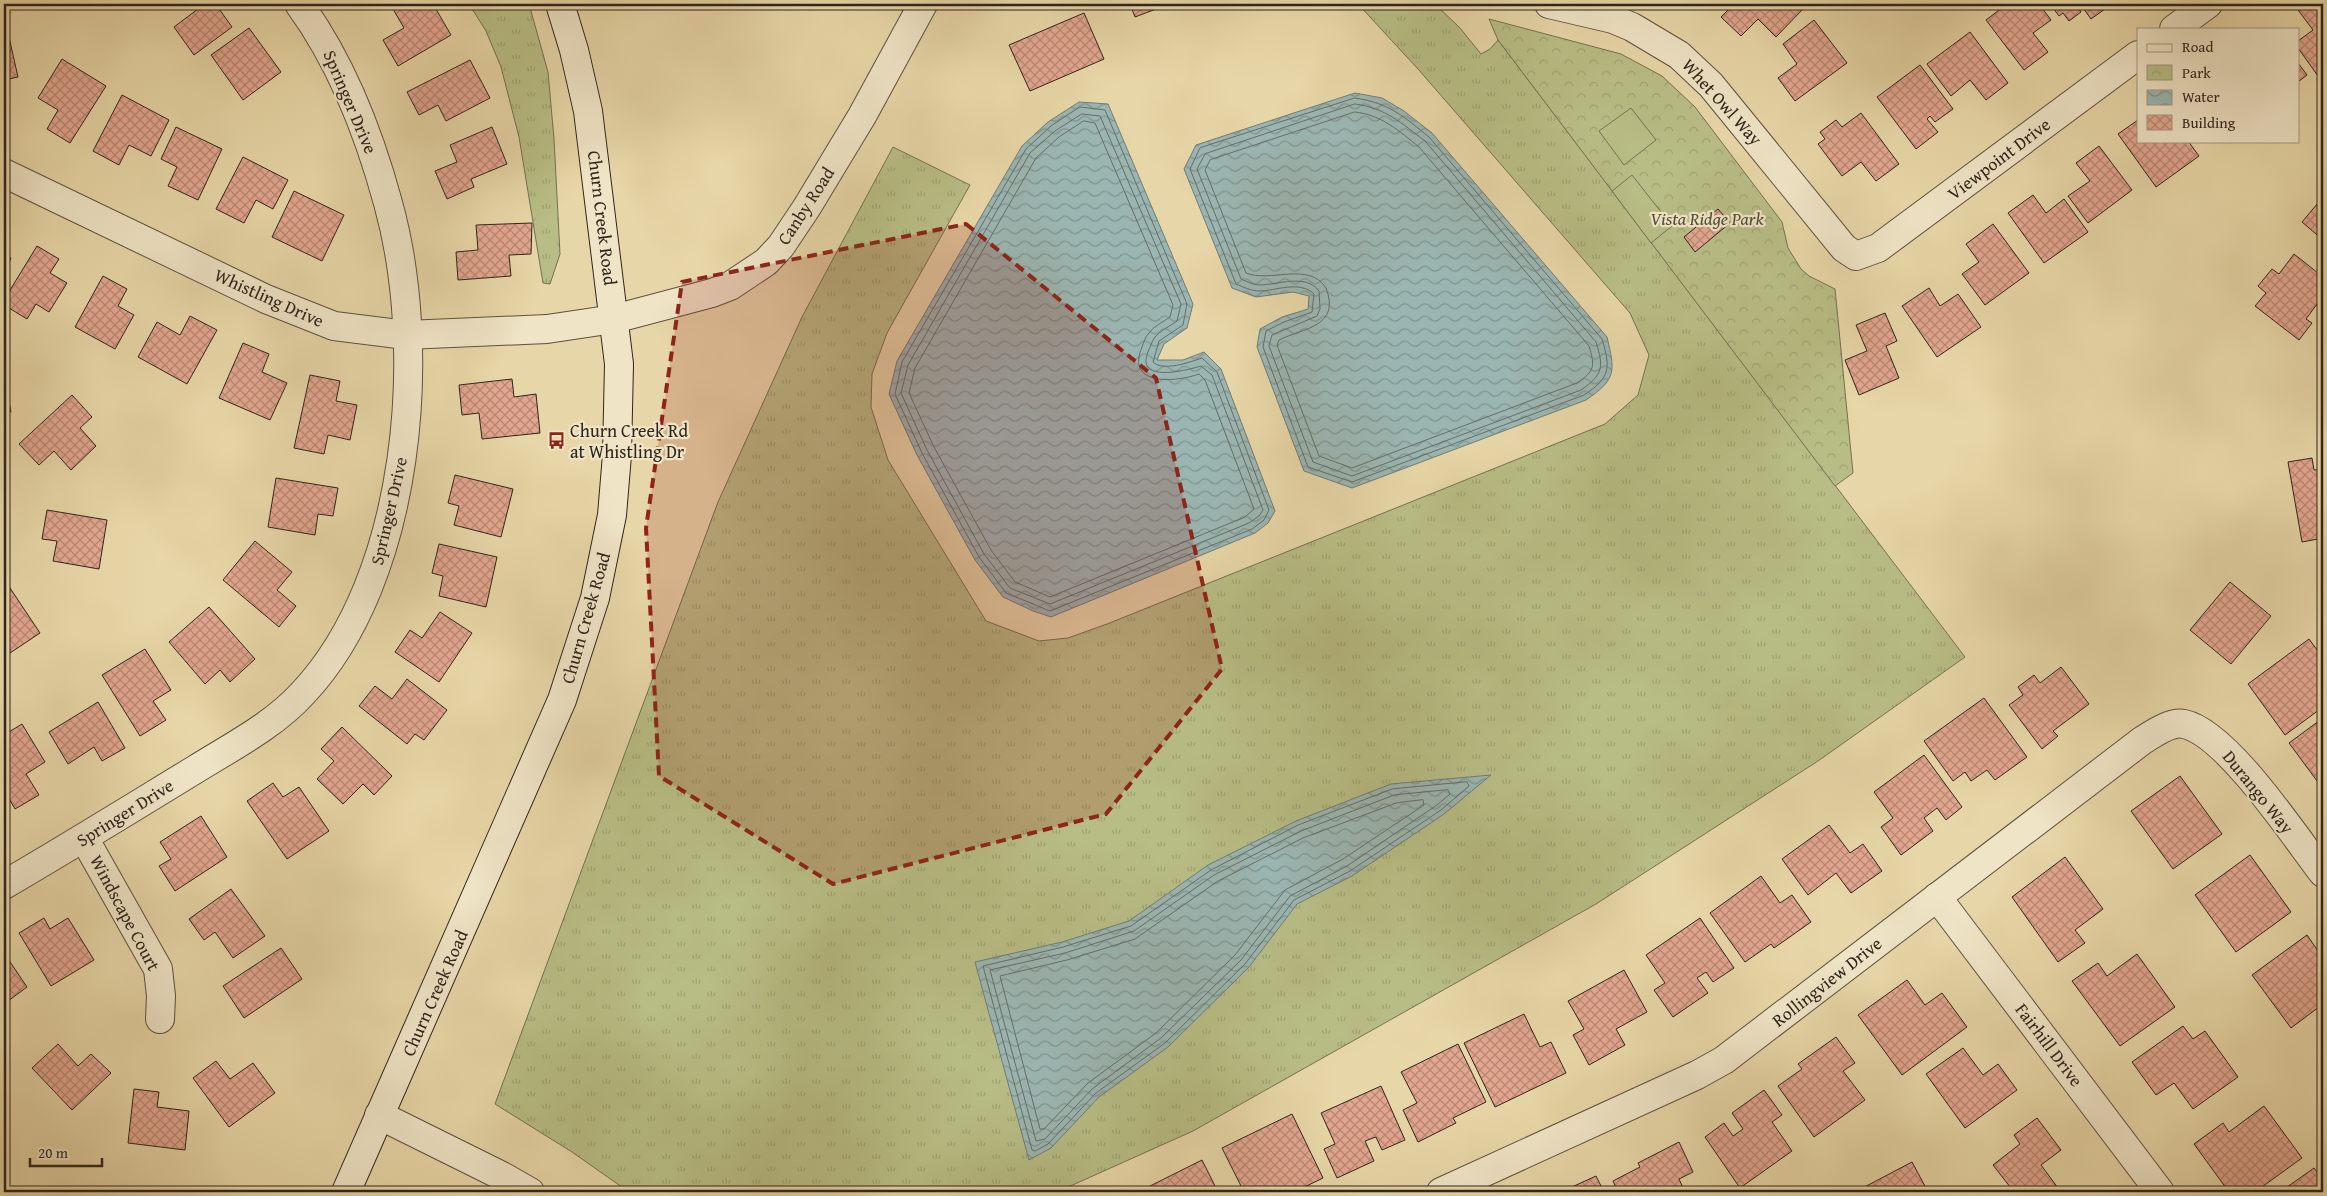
<svg xmlns="http://www.w3.org/2000/svg" width="2327" height="1196" viewBox="0 0 2327 1196" font-family="'Gentium Book Plus',serif">
<style>
.grass{fill:url(#grass-tufts);stroke:#747150}
.park{fill:url(#park-crowns);stroke:#747150}
.pitch{fill:#b8bd85;stroke:#747150}
.water{fill:url(#water-waves);stroke:#707c76}
.lines{fill:none;stroke-linecap:round;stroke-linejoin:round}
.shore{stroke:#656e67;stroke-width:1}
.building{fill:url(#building-cross-hatch);stroke:#2f251c}
.street-casing{stroke:#5d513f;stroke-width:30}
.secondary-casing{stroke:#2f251c;stroke-width:30}
.street{stroke:#efe4c6;stroke-width:28}
.secondary{stroke:#efe4c6;stroke-width:28}
.marked{fill:#8f2418;fill-opacity:0.2;stroke:#8f2418;stroke-width:4;stroke-dasharray:10 6;stroke-linejoin:round}
.labels{text-anchor:middle;stroke-width:4.5;stroke-linejoin:round;paint-order:stroke}
.street-label{font-size:18px;fill:#2f251c;stroke:#efe4c6}
.park-label{font-size:18px;font-style:italic;fill:#514b36;stroke:#efe4c6}
.poi-label{font-size:18px;fill:#2f251c;stroke:#efe4c6;text-anchor:start}
</style>
<defs>
<pattern id="grass-tufts" width="24" height="20" patternUnits="userSpaceOnUse" patternTransform="scale(1.25)"><rect width="24" height="20" fill="#b8bd85"/><path d="M3 7l-1-3M5 7V3M7 7l1-3M15 17l-1-3M17 17v-4M19 17l1-3" fill="none" stroke="#9ea272"/></pattern>
<pattern id="park-crowns" width="20" height="18" patternUnits="userSpaceOnUse" patternTransform="scale(1.25)"><rect width="20" height="18" fill="#b8bd85"/><path d="M2 6a3 3 0 1 1 6 0M12 15a3 3 0 1 1 6 0" fill="none" stroke="#9ea272"/></pattern>
<pattern id="water-waves" width="16" height="10" patternUnits="userSpaceOnUse" patternTransform="scale(1.25)"><rect width="16" height="10" fill="#9bb6b2"/><path d="M0 5q4-4 8 0t8 0" fill="none" stroke="#7f9490"/></pattern>
<pattern id="building-cross-hatch" width="8" height="8" patternUnits="userSpaceOnUse" patternTransform="scale(1.25)"><rect width="8" height="8" fill="#e3a68f"/><path d="M0 0l8 8M0 8l8-8" fill="none" stroke="#b88774"/></pattern>
</defs>
<rect width="100%" height="100%" fill="#e7d6a7"/>
<filter id="stains"><feTurbulence type="fractalNoise" baseFrequency=".004" numOctaves="4"/><feColorMatrix values="0 0 0 0 .2 0 0 0 0 .09 0 0 0 0 .02 0 0 0 .5 -.17"/></filter>
<radialGradient id="worn" r=".72"><stop offset=".6" stop-color="#630" stop-opacity="0"/><stop offset="1" stop-color="#630" stop-opacity=".3"/></radialGradient>
<g class="grass">
<path d="M469,4h60l19,68 6,67 6,115 -10,30 -7,-1 -24,-146 -18,-70 -15,-36z"/>
<path d="M1358,4h77l25,24 21,26 9,-5 8,-9 467,617 -147,104 -222,143 -403,227 -136,61h-428l-57,-40 -77,-48 223,-602 84,-185 91,-170 77,38 -83,148 -15,41 -1,33 17,53 98,161 53,20 29,-3 39,-14 498,-200 33,-29 11,-40 -19,-42 -212,-244z"/>
</g>
<path class="park" d="M1489,19l132,35 41,22 33,31 87,115 6,26 13,21 8,7 26,13 18,184 -18,13 -337,-446z"/>
<g class="pitch">
<path d="M1631,108l25,32 -32,25 -25,-34z"/>
<path d="M1632,175l40,51 -21,17 -39,-52z"/>
</g>
<g class="water">
<path d="M1355,93l27,5 22,13 28,22 175,204c8,34 10,42 -21,63l-234,88 -48,-17 -47,-124 3,-18 22,-12 26,-8 1,-13 -16,-4 -37,5 -24,-9 -48,-119 12,-24z"/>
<path d="M1079,102l29,2 85,200 -6,24 -23,16 -7,16h26l21,-8 17,17 54,142 -7,12 -13,10 -204,84 -18,-6 -30,-14 -28,-37 -58,-105 -28,-61 8,-33 125,-215 26,-24z"/>
<path d="M1491,775l-47,39 -92,62 -55,28 -48,63 -81,80 -69,50 -48,51 -22,12 -54,-198 87,-20 67,-21 79,-56 88,-44 95,-37z"/>
</g>
<g class="lines">
<g class="shore">
<path d="M1355,98c34,5 48,18 74,39l173,202c9,30 8,39 -18,56l-232,87 -44,-15 -45,-120 3,-16 18,-9 28,-10 2,-18c-14,-14 -39,-3 -55,-3 -7,0 -16,-4 -23,-7l-46,-115 10,-21z"/>
<path d="M1355,104c31,4 46,19 70,37l171,201c8,25 7,33 -15,48l-229,86 -39,-14 -44,-116 3,-11 45,-19 3,-7 -1,-18c-13,-18 -42,-6 -60,-6 -6,0 -13,-4 -18,-6l-44,-110 8,-15z"/>
<path d="M1080,107l25,3 82,194 -4,21 -24,16 -6,21c10,10 37,0 49,-4l15,14 52,138 -5,10 -12,9 -202,82 -44,-18 -27,-36 -57,-104 -27,-59 7,-32 124,-213 25,-23z"/>
<path d="M1355,112c27,3 44,19 64,35l170,199c6,20 6,25 -12,37l-225,85 -33,-12 -42,-111 2,-5c24,-12 62,-13 47,-52 -17,-27 -56,-5 -80,-15l-41,-103 5,-10z"/>
<path d="M1082,114l18,2 81,188 -4,17c-7,5 -17,10 -22,16 -3,4 -5,10 -7,15 -13,32 40,18 53,14l11,9 51,135 -4,6 -10,7 -199,81 -40,-16 -26,-34 -57,-104 -26,-57 7,-28 122,-212 25,-22z"/>
<path d="M1084,121l11,2 78,182 -3,12c-7,5 -16,9 -21,16 -4,4 -5,9 -7,14 -17,40 35,35 57,27l6,6 49,129 -9,8 -195,80 -35,-15 -24,-32 -57,-103 -25,-54 6,-25 121,-210 23,-21z"/>
<path d="M1467,782l2,4 -28,24 -91,61 -56,29 -49,64 -80,79 -69,50 -48,51 -13,7 -3,-1 -49,-184 80,-19 68,-21 80,-56 87,-45 94,-36z"/>
<path d="M1448,790l2,4 -13,11 -90,61 -57,30 -49,64 -80,78 -69,51 -47,50 -9,2 -46,-171 75,-17 69,-22 80,-56 87,-44 93,-36z"/>
<path d="M1423,800l1,5 -81,54 -58,31 -50,65 -79,78 -68,50 -44,46h-4l-40,-153 67,-16 68,-21 83,-58 85,-43 93,-35z"/>
</g>
</g>
<g class="building">
<path d="M195,4h26l-4,2 15,21 -38,28 -20,-28 24,-18z"/>
<path d="M403,4h30l18,31 -53,31 -15,-26 21,-12 -11,-19z"/>
<path d="M1130,4h34v2l-29,11z"/>
<path d="M1734,4h66l4,4 -28,29 -18,-18 -17,17 -20,-19z"/>
<path d="M2007,4h32l12,16 -18,13 15,19 -24,18 -38,-50z"/>
<path d="M2050,4h62l-21,15 -10,-14 -3,2 3,5 -12,9 -6,-8 -4,3z"/>
<path d="M2306,4h17v68l-5,4 -20,-28v-7l15,-11 -15,-20z"/>
<path d="M1084,13l20,46 -74,32 -21,-46z"/>
<path d="M1814,20l33,43 -52,38 -17,-23 19,-14 -14,-20z"/>
<path d="M4,24h2l12,53 -14,3z"/>
<path d="M249,28l32,44 -38,28 -32,-45z"/>
<path d="M1970,32l38,51 -22,17 -16,-20 -19,16 -24,-32z"/>
<path d="M62,59l44,27 -36,57 -23,-14 11,-19 -20,-12z"/>
<path d="M470,60l20,38 -44,23 -8,-16 -19,10 -12,-23z"/>
<path d="M2298,63l9,12 -9,7z"/>
<path d="M1920,65l33,44 -18,13 -5,-6 -3,3 11,13 -22,17 -39,-52z"/>
<path d="M122,95l47,25 -18,36 -22,-11 -10,20 -26,-14z"/>
<path d="M1861,113l38,51 -23,17 -15,-19 -19,14 -24,-32 7,-5 -5,-7 16,-12 6,7z"/>
<path d="M2138,120v21h50l11,15 -43,31 -38,-53z"/>
<path d="M176,127l46,22 -24,51 -30,-14 9,-19 -16,-8z"/>
<path d="M492,127l15,37 -36,15 3,8 -27,12 -12,-28 22,-9 -7,-17z"/>
<path d="M2099,146l33,44 -44,33 -20,-27 22,-15 -14,-18z"/>
<path d="M243,157l45,23 -15,29 -17,-9 -12,23 -28,-14z"/>
<path d="M294,191l50,24 -22,46 -50,-24z"/>
<path d="M2033,195l13,18 18,-14 24,33 -44,31 -36,-50z"/>
<path d="M2323,197v43l-21,-18z"/>
<path d="M1718,209l12,14 -35,29 -11,-15z"/>
<path d="M532,223l-1,31 -22,1 2,21 -53,4 -2,-28 22,-2 -2,-25z"/>
<path d="M1993,224l36,49 -44,32 -23,-31 17,-12 -13,-18z"/>
<path d="M37,246l22,13 -9,14 17,10 -18,29 -13,-8 -9,15 -23,-14v-5z"/>
<path d="M2294,254l29,23v19l-17,23 6,4 -13,17 -44,-34 11,-13 -8,-7 14,-17 7,5z"/>
<path d="M4,255l7,3 -7,16z"/>
<path d="M103,276l24,13 -9,17 16,9 -19,34 -40,-22z"/>
<path d="M1929,288l11,18 18,-12 23,33 -44,30 -35,-51z"/>
<path d="M1885,313l12,28 -11,5 13,32 -40,17 -14,-35 22,-9 -11,-26z"/>
<path d="M190,316l27,14 -30,54 -49,-27 19,-35 23,13z"/>
<path d="M243,343l26,11 -7,18 25,11 -17,37 -51,-22z"/>
<path d="M310,375l30,6 -4,20 21,4 -7,35 -22,-5 -4,19 -30,-6z"/>
<path d="M4,376l7,36 -7,2z"/>
<path d="M512,379l2,18 22,-3 4,39 -58,6 -3,-26 -17,2 -3,-30z"/>
<path d="M72,395l20,22 -12,11 16,18 -25,24 -17,-19 -15,14 -20,-21z"/>
<path d="M2312,458l2,12 9,-1v69l-21,4 -14,-80z"/>
<path d="M455,475l58,14 -12,48 -47,-12 5,-19 -11,-3z"/>
<path d="M276,478l62,10 -5,28 -15,-2 -3,21 -47,-8z"/>
<path d="M47,510l60,10 -8,49 -46,-8 4,-20 -15,-2z"/>
<path d="M255,541l37,31 -15,18 19,16 -17,21 -56,-47z"/>
<path d="M439,544l58,13 -11,50 -47,-11 4,-20 -11,-3z"/>
<path d="M4,579l36,54 -33,22 -3,-4z"/>
<path d="M2230,582l41,34 -40,48 -41,-34z"/>
<path d="M209,607l46,52 -25,23 -10,-12 -15,14 -36,-42z"/>
<path d="M440,612l32,21 -33,49 -44,-30 15,-22 12,8z"/>
<path d="M2309,639l14,19v49l-38,28 -37,-51z"/>
<path d="M145,649l26,41 -18,11 13,19 -26,16 -38,-61z"/>
<path d="M2061,667l28,37 -36,27 5,5 -16,13 -33,-44 14,-10 -5,-8 16,-12 6,8z"/>
<path d="M407,679l40,31 -23,30 -9,-6 -8,10 -48,-38 16,-20 17,13z"/>
<path d="M1984,698l43,59 -32,23 -8,-10 -16,11 -6,-9 -12,9 -29,-40z"/>
<path d="M98,702l27,46 -23,13 -8,-14 -26,17 -19,-32z"/>
<path d="M2323,718v71l-34,-46z"/>
<path d="M22,724l23,38 -19,12 13,21 -24,14 -11,-19v-55z"/>
<path d="M342,727l50,49 -18,19 -11,-11 -20,20 -26,-25 17,-18 -13,-12z"/>
<path d="M1924,755l38,52 -16,13 -9,-12 -13,10 9,13 -32,24 -20,-28 12,-9 -19,-26z"/>
<path d="M2180,776l42,58 -49,35 -42,-58z"/>
<path d="M273,783l10,14 16,-10 30,44 -42,28 -40,-58z"/>
<path d="M201,816l26,41 -52,34 -16,-25 12,-7 -11,-17z"/>
<path d="M1829,825l21,28 13,-9 19,27 -31,22 -15,-20 -28,22 -26,-36z"/>
<path d="M2250,855l41,57 -55,40 -41,-57z"/>
<path d="M2065,857l38,52 -28,21 10,13 -27,19 -46,-65z"/>
<path d="M1761,876l19,27 12,-8 19,27 -37,26 -3,-4 -26,18 -35,-49z"/>
<path d="M231,889l34,47 -32,22 -18,-26 -11,8 -15,-21z"/>
<path d="M44,918l6,11 18,-11 26,42 -43,26 -32,-53z"/>
<path d="M1700,918l34,50 -21,14 -7,-10 -9,6 11,15 -35,24 -19,-27 11,-7 -19,-28z"/>
<path d="M2307,935l16,23v46l-32,24 -39,-53z"/>
<path d="M281,948l21,31 -58,39 -21,-32z"/>
<path d="M4,953l23,34 -23,17z"/>
<path d="M2137,954l38,53 -55,39 -48,-65 26,-18 9,13z"/>
<path d="M1624,970l23,42 -31,17 9,16 -36,20 -16,-30 11,-6 -16,-28z"/>
<path d="M1907,980l18,25 17,-12 25,34 -65,48 -44,-60z"/>
<path d="M1524,1014l16,33 11,-5 15,31 -71,34 -31,-64z"/>
<path d="M2183,1026l10,13 12,-8 33,46 -45,32 -19,-26 -18,12 -24,-33z"/>
<path d="M1836,1037l19,26 -12,8 22,29 -51,37 -36,-51 24,-17 -4,-5z"/>
<path d="M58,1044l20,22 13,-12 20,19 -39,37 -40,-42z"/>
<path d="M1458,1044l28,58 -33,16 3,5 -38,19 -15,-32 14,-7 -16,-31z"/>
<path d="M1963,1048l20,27 15,-11 19,26 -52,38 -39,-54z"/>
<path d="M2323,1049v13l-6,-8z"/>
<path d="M216,1061l14,18 23,-16 22,30 -46,34 -36,-49z"/>
<path d="M1381,1086l24,54 -23,10 -6,-13 -11,4 9,20 -37,17 -13,-29 11,-5 -14,-31z"/>
<path d="M134,1089l25,3 -2,15 32,4 -4,39 -57,-7z"/>
<path d="M1764,1090l18,25 -10,7 20,29 -52,37 -35,-51 19,-14 9,13 10,-7 -11,-16z"/>
<path d="M2264,1106l38,52 -47,34h-26l-35,-48 29,-21 6,9z"/>
<path d="M1292,1114l31,64 -29,14h-50l-22,-44z"/>
<path d="M2037,1118l24,32 -20,15 20,27h-47l-21,-27 27,-21 -6,-9z"/>
<path d="M1679,1142l14,30 -14,7 6,13h-67l-5,-11 27,-14 -2,-4z"/>
<path d="M1202,1160l16,32h-80z"/>
<path d="M1912,1162l14,26 -8,4h-63z"/>
<path d="M2314,1168l9,12v12h-43z"/>
<path d="M1596,1176l8,16h-43z"/>
</g>
<g class="lines">
<defs>
<g id="street">
<path d="M1549,4l64,15 19,8 47,28 32,30 133,163 12,8 22,-8 260,-193"/>
<path d="M2174,29l34,-25"/>
<path d="M4,173l262,126 68,27 72,9 141,-6 67,-10 98,-26 18,-7 36,-24 15,-16 26,-39 55,-91 61,-112"/>
<path d="M84,838l74,131 3,27 -1,23"/>
<path d="M4,885c65,-38 128,-77 192,-116 37,-23 78,-44 107,-76 108,-115 126,-343 85,-490 -19,-70 -46,-140 -89,-199"/>
<path d="M1937,897l223,295"/>
<path d="M379,1115l123,61 28,16"/>
<path d="M1441,1192l256,-117 27,-15 419,-320c10,-6 28,-19 41,-16 43,9 111,113 139,149"/>
</g>
<path id="secondary" d="M346,1192l216,-492 33,-102 17,-83 5,-60 2,-91 -31,-253 -14,-61 -14,-46"/>
</defs>
<use href="#street" class="street-casing"/>
<use href="#secondary" class="secondary-casing"/>
<use href="#street" class="street"/>
<use href="#secondary" class="secondary"/>
</g>
<path class="marked" d="M966,224l190,154 66,291 -116,145 -273,70 -174,-108 -13,-248 36,-246z"/>
<defs>
<symbol id="bus-bare" viewBox="-9 -9 18 18"><path d="M-5-6H5V4H4V6H2V4H-2V6H-4V4H-5ZM-3.5-4V0h7V-4ZM-3.5 1.2v1.5H-2V1.2ZM2 1.2v1.5H3.5V1.2Z" fill="#8f2418" stroke="#efe4c6" stroke-width="2.5" paint-order="stroke"/></symbol>
</defs>
<g fill-rule="evenodd">
<use href="#bus-bare" x="544" y="428" width="25" height="25"/>
</g>
<g class="labels">
<g class="street-label">
<text transform="translate(350 102) rotate(67)" y="6">Springer Drive</text>
<text transform="translate(1722 102) rotate(48)" y="6">Whet Owl Way</text>
<text transform="translate(1999 159) rotate(-37)" y="6">Viewpoint Drive</text>
<text transform="translate(806 206) rotate(-57)" y="6">Canby Road</text>
<text transform="translate(602 218) rotate(83)" y="6">Churn Creek Road</text>
<text transform="translate(269 298) rotate(24)" y="6">Whistling Drive</text>
<text transform="translate(389 511) rotate(-77)" y="6">Springer Drive</text>
<text transform="translate(586 618) rotate(-74)" y="6">Churn Creek Road</text>
<text transform="translate(2258 792) rotate(51)" y="6">Durango Way</text>
<text transform="translate(125 813) rotate(-32)" y="6">Springer Drive</text>
<text transform="translate(125 913) rotate(62)" y="6">Windscape Court</text>
<text transform="translate(1827 982) rotate(-38)" y="6">Rollingview Drive</text>
<text transform="translate(435 993) rotate(-66)" y="6">Churn Creek Road</text>
<text transform="translate(2049 1045) rotate(53)" y="6">Fairhill Drive</text>
</g>
<g class="park-label">
<text x="1707" y="225">Vista Ridge Park</text>
</g>
<g class="poi-label">
<text x="570" y="437">Churn Creek Rd<tspan x="570" dy="21">at Whistling Dr</tspan></text>
</g>
</g>
<rect width="2327" height="1196" fill="none" stroke="#e7d6a7" stroke-width="20"/>
<rect x="5" y="5" width="2317" height="1186" fill="none" stroke="#2f251c" stroke-width="2.5"/>
<rect x="10" y="10" width="2307" height="1176" fill="none" stroke="#2f251c"/>
<rect x="2137" y="28" width="162" height="115" fill="#efe4c6" stroke="#a29882"/>
<rect x="2147" y="44" width="25" height="8" fill="#efe4c6" stroke="#a29882"/>
<text x="2182" y="52" font-size="15" fill="#2f251c">Road</text>
<rect x="2147" y="65" width="25" height="15" fill="url(#park-crowns)" stroke="#a29882"/>
<text x="2182" y="78" font-size="15" fill="#2f251c">Park</text>
<rect x="2147" y="90" width="25" height="15" fill="url(#water-waves)" stroke="#a29882"/>
<text x="2182" y="102" font-size="15" fill="#2f251c">Water</text>
<rect x="2147" y="115" width="25" height="15" fill="url(#building-cross-hatch)" stroke="#a29882"/>
<text x="2182" y="128" font-size="15" fill="#2f251c">Building</text>
<path d="M30 1158v8h72v-8" fill="none" stroke="#2f251c" stroke-width="2.5"/>
<text x="38" y="1158" font-size="15" fill="#2f251c" stroke="#efe4c6" stroke-width="4" paint-order="stroke">20 m</text>
<rect width="100%" height="100%" filter="url(#stains)"/>
<rect width="100%" height="100%" fill="url(#worn)"/>
</svg>
